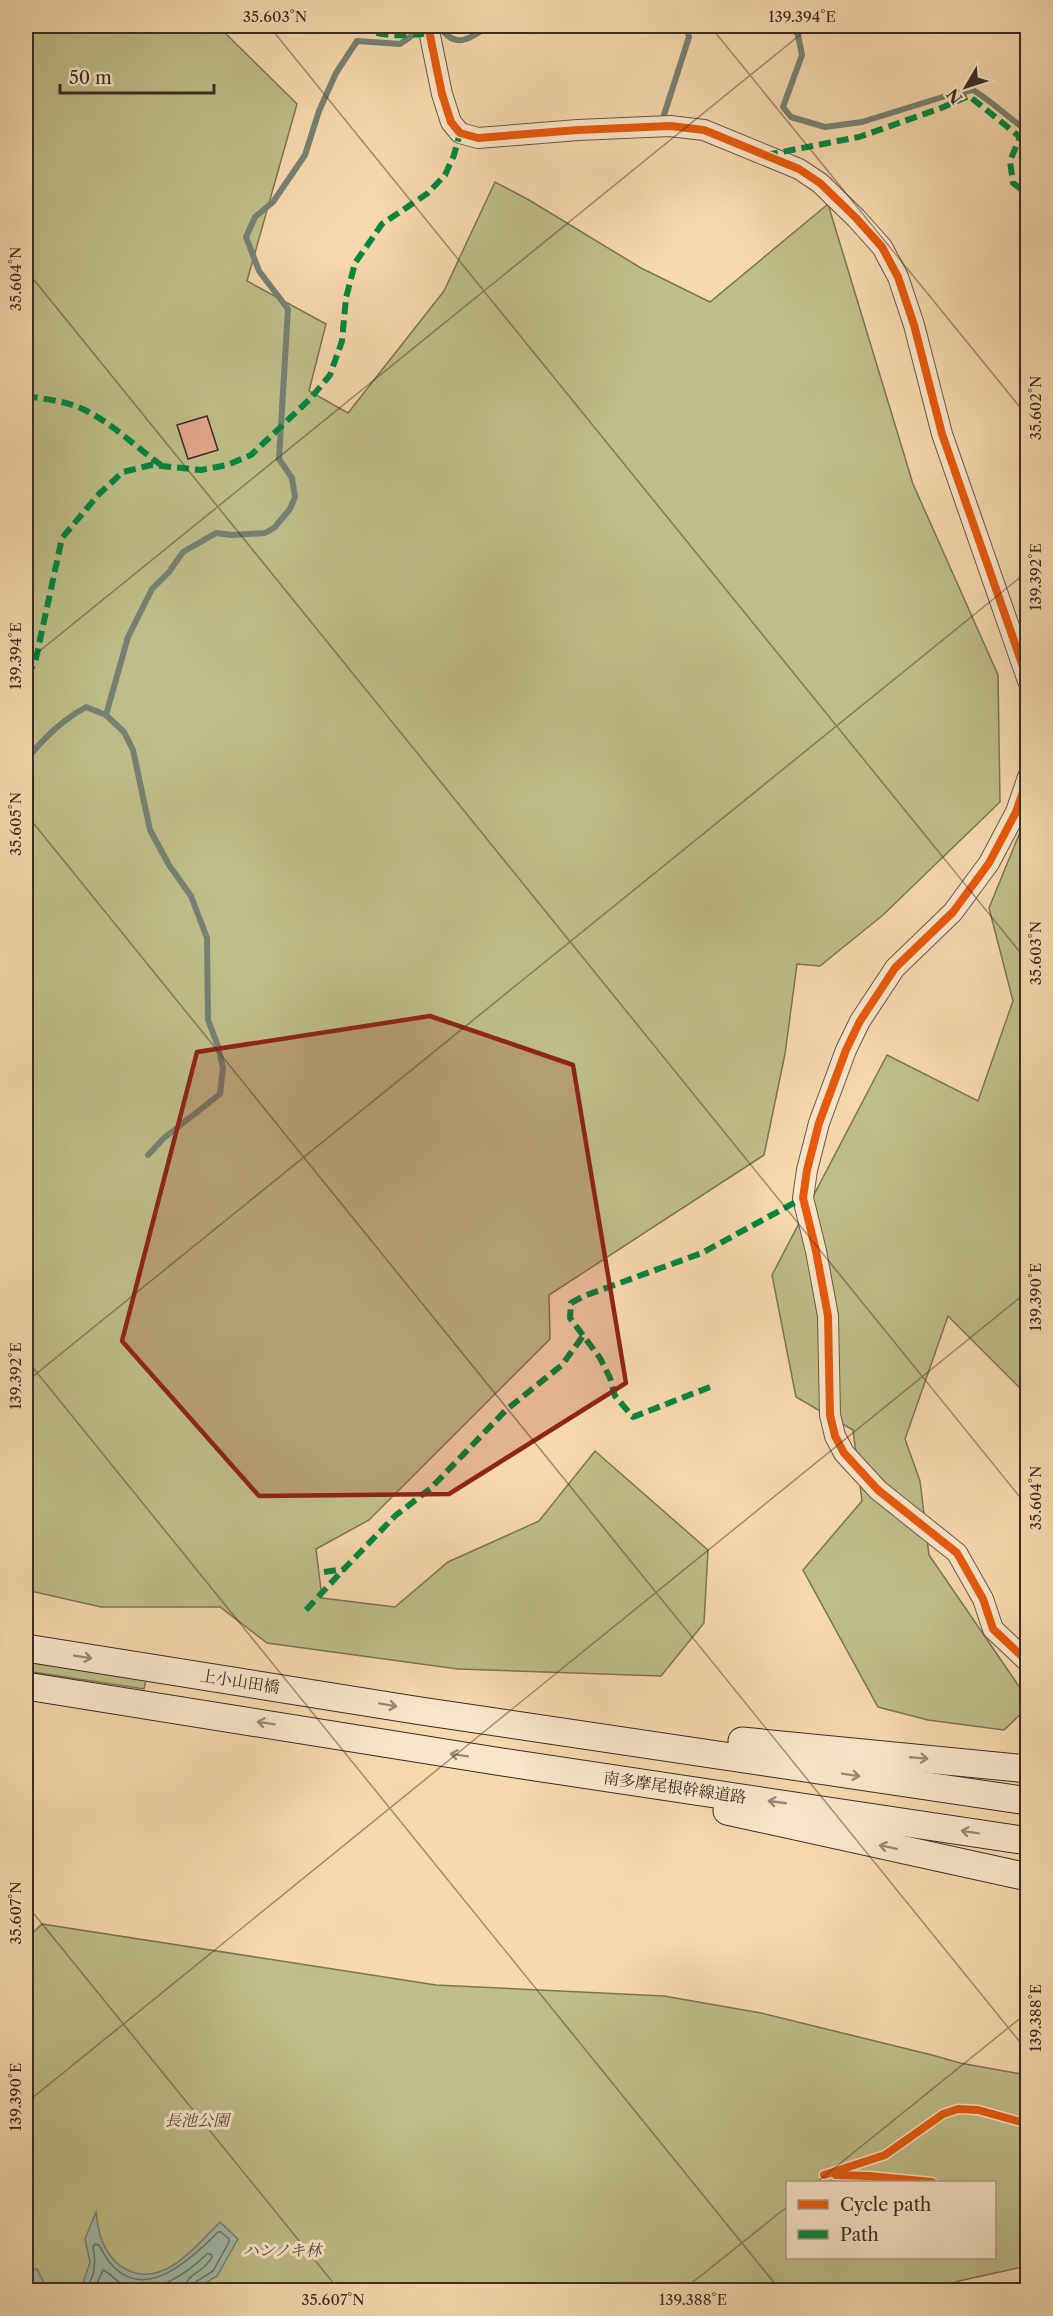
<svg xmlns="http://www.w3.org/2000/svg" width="1053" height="2316" viewBox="0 0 1053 2316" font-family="'Libre Caslon Text','Noto Serif JP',serif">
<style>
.green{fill:#bfbe88;stroke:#7c7557;stroke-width:1.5;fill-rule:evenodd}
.water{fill:#9dbaa8;stroke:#758174;stroke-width:1.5}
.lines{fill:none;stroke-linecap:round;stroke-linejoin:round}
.shore{stroke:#6c7367;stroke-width:1.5}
.stream{stroke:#758174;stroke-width:6}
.building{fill:#e1a68b;stroke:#3a2c26;stroke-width:1.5}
.minor-casing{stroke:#695748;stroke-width:22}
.secondary-casing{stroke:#3a2c26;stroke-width:29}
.minor{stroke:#f9e6ca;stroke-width:20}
.secondary{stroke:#f9e6ca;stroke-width:27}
.quiet{stroke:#00873e;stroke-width:6;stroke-dasharray:12 6;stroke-linecap:butt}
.cycleway-casing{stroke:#f9e6ca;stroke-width:11}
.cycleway{stroke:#e8590c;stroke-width:8}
.oneway{stroke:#9a8978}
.marked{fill:#8f2418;fill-opacity:0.2;stroke:#8f2418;stroke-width:4.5;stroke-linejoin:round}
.ticks{fill:none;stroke:#3a2c26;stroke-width:1.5;stroke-opacity:0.45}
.labels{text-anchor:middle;stroke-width:6;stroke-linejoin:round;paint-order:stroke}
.street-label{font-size:16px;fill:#3a2c26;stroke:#f9e6ca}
.park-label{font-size:16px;font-style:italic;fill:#55493a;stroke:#f9e6ca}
.neatline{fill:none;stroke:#3a2c26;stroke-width:2}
.ticks-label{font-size:15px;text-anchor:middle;fill:#3a2c26}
</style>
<rect width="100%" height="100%" fill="#f6d9ad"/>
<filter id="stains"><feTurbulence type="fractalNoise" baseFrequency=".00333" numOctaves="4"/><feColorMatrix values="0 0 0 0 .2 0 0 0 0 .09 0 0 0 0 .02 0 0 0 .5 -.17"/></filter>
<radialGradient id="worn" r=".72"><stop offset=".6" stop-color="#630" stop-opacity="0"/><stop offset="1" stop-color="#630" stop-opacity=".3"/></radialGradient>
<g class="green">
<path d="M26,26h192l79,78 -50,177 79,43 -17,67 39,22 96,-122 51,-109 34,18 112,68 69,34 118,-98 85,280 85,191 2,127 -117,113 -63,51 -23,-2 -12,90 -21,101 -215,140 1,44 -181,181 -53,29 6,49 73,9 53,-45 91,-41 56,-70 113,99 -4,73 -43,53 -203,-7 -191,-26 -47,-36h-119l-75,-17z"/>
<path d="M1025,209h3l-1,85 -3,-9z"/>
<path d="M1027,815v580l-79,-79 -43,123 15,42 9,74 98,143v10l-23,22 -76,-10 -50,-13 -75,-137 59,-69 -9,-71 -57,-33 -24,-122 115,-220 91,46 35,-100 -24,-93z"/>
<path d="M26,1661l120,19 -2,9 -118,-18z"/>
<path d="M42,1924l394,61 228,11 97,17 171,42 28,8 67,12v191l-68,15 -27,9h-906v-351zM788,2182h206v76h-206z"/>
</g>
<g class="water">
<path d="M96,2212c1,8 2,16 4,23 11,34 40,50 72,31 18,-11 33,-29 48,-44l18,17 -21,37 -23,14h-122l11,-7 7,-21 -5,-23z"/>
<path d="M37,2269l10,20 4,1h-25v-20z"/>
</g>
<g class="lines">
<g class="shore">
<path d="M82,2290c14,-9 14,-29 11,-43l2,-3 4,1c32,66 83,24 119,-13h3l8,7v3l-16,29 -19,12 -2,7"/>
<path d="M94,2290l9,-20c7,3 12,10 19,14 31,14 64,-10 85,-30h4l1,3c-8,16 -26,16 -28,33"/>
</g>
<g class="stream">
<path d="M631,26h25"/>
<path d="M791,26l7,9 4,20 -19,52 8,10 34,10 37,-5 87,-27 24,-5c20,12 35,28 55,41"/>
<path d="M444,32c14,17 30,4 44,-6"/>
<path d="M663,118l26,-81 -3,-11"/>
<path d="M106,715l22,-78 24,-48 17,-17 14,-20 33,-19 16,2 33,-2 9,-5 16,-19 5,-12 -3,-19 -13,-19 9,-150 -29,-38 -13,-34 9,-20 18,-15 32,-47 14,-44 17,-38 21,-32 43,3 10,-7"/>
<path d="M26,760c18,-22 35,-39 60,-53l20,8 18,17 9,18 17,80 19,35 22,31 16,42 1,82 10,26 5,22 -3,26 -56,44 -16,17"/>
</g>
</g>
<path class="building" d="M207,416l11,34 -30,9 -11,-34z"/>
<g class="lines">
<defs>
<g id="minor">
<path d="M428,26l14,68 9,28 9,11 18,5 100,-8 92,-4 34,4 95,39 21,14 36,35 26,29 16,30 16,48 28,109 86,247"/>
<path d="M1028,777l-12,35 -27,51 -36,49 -58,56 -35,53 -14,29 -27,73 -12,47 -4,28 13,53 12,65 2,99 5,21 9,17 34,37 79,63 26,46 10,30 35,33"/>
</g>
<g id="secondary">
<path d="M26,1648l395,63 607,90"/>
<path d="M26,1686l476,76 526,79"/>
<path d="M742,1741l286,28"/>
<path d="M727,1811l301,66"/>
</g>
</defs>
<use href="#minor" class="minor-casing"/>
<use href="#secondary" class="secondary-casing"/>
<use href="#minor" class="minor"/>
<use href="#secondary" class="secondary"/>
<g class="quiet">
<path d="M26,26h2"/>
<path d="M360,26c19,12 47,10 70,7"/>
<path d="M766,155l93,-18 82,-29 28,-12 51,41 -10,24 3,22 15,11"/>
<path d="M26,396c19,3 41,5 59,14 28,14 51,37 76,55"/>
<path d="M26,675l9,-12 27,-125 37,-44 24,-22 28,-7 50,5 26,-5 24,-10 59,-56 20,-24 12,-34 4,-43 9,-35 27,-39 46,-31 17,-18 9,-20 6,-22"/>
<path d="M710,1387l-77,30 -18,-21 -5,-18 -10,-20 -30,-40 1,-15 13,-7 118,-43 101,-55"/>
<path d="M324,1572l20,-3 51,-53 36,-28 75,-78 56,-45 21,-29"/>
<path d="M306,1610l38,-41"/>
</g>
<defs>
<g id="cycleway">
<path d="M428,26l14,68 9,28 9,11 18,5 100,-8 92,-4 34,4 95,39 21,14 36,35 26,29 16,30 16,48 28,109 86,247"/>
<path d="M1028,777l-12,35 -27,51 -36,49 -58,56 -35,53 -14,29 -27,73 -12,47 -4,28 13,53 12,65 2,99 5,21 9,17 34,37 79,63 26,46 10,30 35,33"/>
<path d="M824,2175l61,-20 58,-41 15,-5 20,1 50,14"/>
<path d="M836,2175l33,1 63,6"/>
</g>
</defs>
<use href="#cycleway" class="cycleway-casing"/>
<use href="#cycleway" class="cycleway"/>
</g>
<defs><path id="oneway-shaft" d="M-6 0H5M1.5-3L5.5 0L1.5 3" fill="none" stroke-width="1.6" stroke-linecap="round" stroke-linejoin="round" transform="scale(1.5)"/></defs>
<g class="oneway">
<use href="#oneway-shaft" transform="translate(83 1657) rotate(9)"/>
<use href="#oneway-shaft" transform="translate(388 1705) rotate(10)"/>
<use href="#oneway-shaft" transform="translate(266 1723) rotate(-171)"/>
<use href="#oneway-shaft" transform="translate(459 1755) rotate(-171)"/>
<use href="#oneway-shaft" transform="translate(919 1758) rotate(5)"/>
<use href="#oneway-shaft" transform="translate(851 1775) rotate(9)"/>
<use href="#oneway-shaft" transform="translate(777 1802) rotate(-172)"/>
<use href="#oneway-shaft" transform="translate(970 1832) rotate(-171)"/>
<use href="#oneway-shaft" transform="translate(888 1847) rotate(-168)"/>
</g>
<path class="marked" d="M430,1016l143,49 53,318 -177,111 -190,2 -137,-155 75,-289z"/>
<path class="ticks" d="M269,26l759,936M710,26l318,391M26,270l1002,1237M26,662l785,-636M26,814l1002,1238M26,1359l754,931M26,1382l1002,-811M26,1904l313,386M26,2103l1002,-812M817,2182l211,-170M683,2290l105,-84"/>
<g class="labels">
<g class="street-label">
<text transform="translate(240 1681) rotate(9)" y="6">上小山田橋</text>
<text transform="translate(675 1787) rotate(8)" y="6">南多摩尾根幹線道路</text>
</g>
<g class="park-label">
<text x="197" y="2126">長池公園</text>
<text x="282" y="2256">ハンノキ林</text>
</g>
</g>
<rect width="1053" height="2316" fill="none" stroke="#f6d9ad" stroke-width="66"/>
<rect x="786" y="2181" width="210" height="78" fill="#f9e6ca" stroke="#ad9c88" stroke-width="1.5"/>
<rect x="798" y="2200" width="30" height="9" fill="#e8590c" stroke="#ad9c88" stroke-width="1.5"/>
<text x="840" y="2211" font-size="18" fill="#3a2c26">Cycle path</text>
<rect x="798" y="2230" width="30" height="9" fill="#00873e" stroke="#ad9c88" stroke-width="1.5"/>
<text x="840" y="2241" font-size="18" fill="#3a2c26">Path</text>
<g transform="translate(966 87) rotate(231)" stroke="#f9e6ca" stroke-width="4.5" paint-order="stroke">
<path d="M0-4.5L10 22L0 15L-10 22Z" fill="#3a2c26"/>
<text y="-9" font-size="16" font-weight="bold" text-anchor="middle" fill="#3a2c26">N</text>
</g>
<path d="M60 84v9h154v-9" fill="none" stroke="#3a2c26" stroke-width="3"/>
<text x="69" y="84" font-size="18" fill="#3a2c26" stroke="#f9e6ca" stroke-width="4.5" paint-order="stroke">50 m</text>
<rect x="33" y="33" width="987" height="2250" class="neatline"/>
<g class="ticks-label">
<text x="275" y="22">35.603°N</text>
<text x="802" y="22">139.394°E</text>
<text transform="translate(16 279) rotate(-90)" y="5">35.604°N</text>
<text transform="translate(1036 408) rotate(-90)" y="5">35.602°N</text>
<text transform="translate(1036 577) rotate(-90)" y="5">139.392°E</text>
<text transform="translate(16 656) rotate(-90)" y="5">139.394°E</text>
<text transform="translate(16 824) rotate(-90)" y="5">35.605°N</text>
<text transform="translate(1036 953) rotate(-90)" y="5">35.603°N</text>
<text transform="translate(1036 1297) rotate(-90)" y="5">139.390°E</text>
<text transform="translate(16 1376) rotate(-90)" y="5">139.392°E</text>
<text transform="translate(1036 1498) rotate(-90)" y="5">35.604°N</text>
<text transform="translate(16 1913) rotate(-90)" y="5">35.607°N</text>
<text transform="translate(1036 2018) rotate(-90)" y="5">139.388°E</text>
<text transform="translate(16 2097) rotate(-90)" y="5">139.390°E</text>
<text x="333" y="2305">35.607°N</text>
<text x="693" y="2305">139.388°E</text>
</g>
<rect width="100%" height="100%" filter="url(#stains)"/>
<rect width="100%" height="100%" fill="url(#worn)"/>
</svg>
